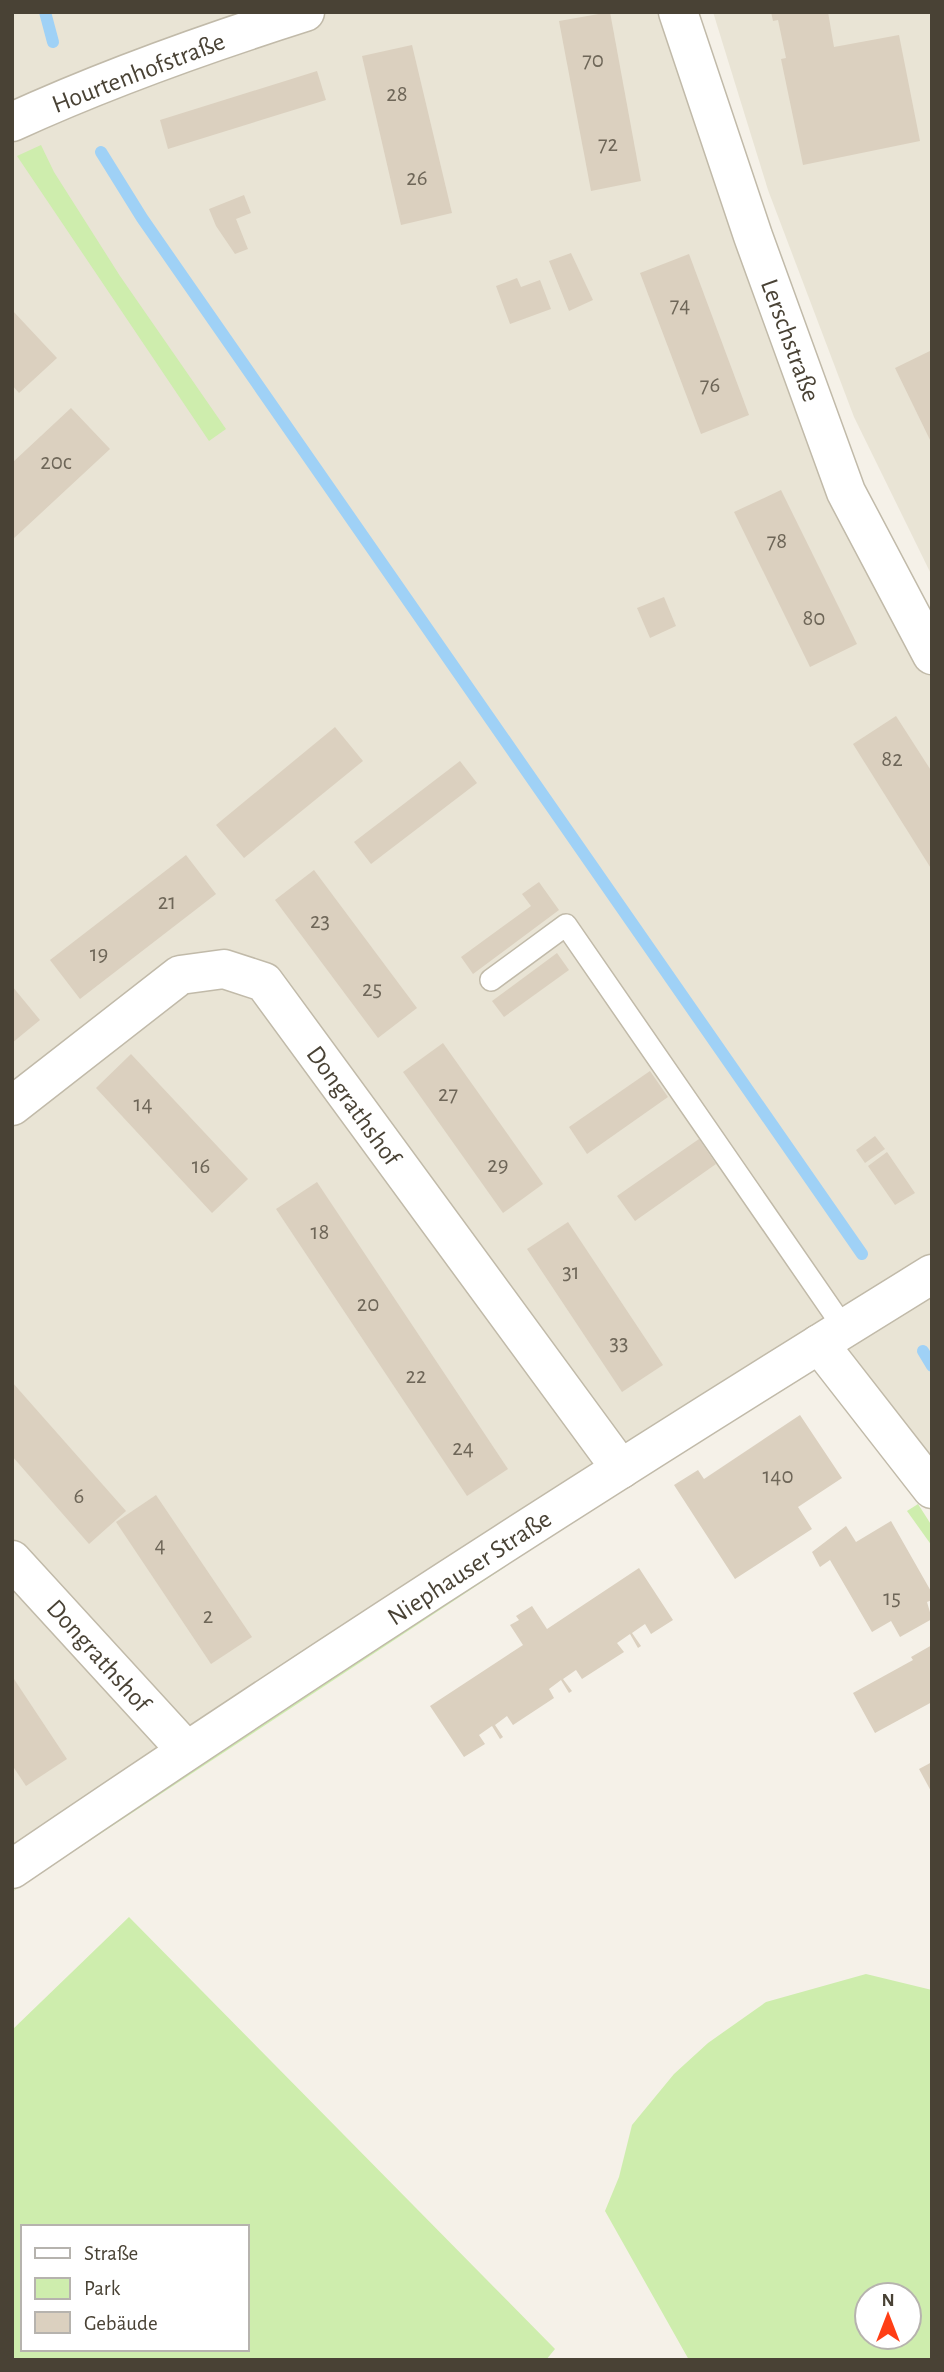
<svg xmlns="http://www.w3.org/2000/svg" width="944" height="2372" viewBox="0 0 944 2372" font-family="'Alegreya Sans',sans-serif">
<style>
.residential{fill:#e9e4d5}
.green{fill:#ceedad;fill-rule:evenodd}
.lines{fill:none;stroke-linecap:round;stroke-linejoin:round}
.stream{stroke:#9fd1f6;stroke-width:12}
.building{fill:#dbd0bf}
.service-casing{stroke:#c1baa9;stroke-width:24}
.minor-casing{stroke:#c1baa9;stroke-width:41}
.service{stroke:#fff;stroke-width:21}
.minor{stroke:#fff;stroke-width:38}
.labels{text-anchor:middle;stroke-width:6;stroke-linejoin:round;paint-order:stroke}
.number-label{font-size:23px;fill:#6e6658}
.street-label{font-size:26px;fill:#494235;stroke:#fff}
</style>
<rect width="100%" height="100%" fill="#f5f1e8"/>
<g class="residential">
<path d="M12,12h666l75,224 179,417v836l-113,-145 -807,525z"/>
<path d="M713,12h219v564l-78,-159 -86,-227z"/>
</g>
<g class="green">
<path d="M41,145l13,27 66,104 106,153 -17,12 -192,-285z"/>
<path d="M918,1504l14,22v20l-25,-35z"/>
<path d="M499,1567h6l-493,325 13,-11z"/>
<path d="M129,1917l426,432 -9,11h-534v-330zM23,2227h224v122h-224z"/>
<path d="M866,1974l66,16v370h-243l-84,-149 14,-34 13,-52 42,-51 34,-31 58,-41zM867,2295h42v42h-42z"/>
</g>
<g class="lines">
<g class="stream">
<path d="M45,12l8,30"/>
<path d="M101,152l41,66 720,1036"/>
<path d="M923,1351l9,15"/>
</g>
</g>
<g class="building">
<path d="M610,12l31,169 -50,10 -32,-170z"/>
<path d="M771,12h57l6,35 65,-12 21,106 -117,24 -22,-106 5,-1 -8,-38 -5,1z"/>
<path d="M412,45l40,168 -51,12 -39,-169z"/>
<path d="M317,71l9,29 -158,49 -8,-29z"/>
<path d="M244,195l7,18 -15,6 12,30 -13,5 -19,-28 -7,-17z"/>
<path d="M571,253l22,47 -24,11 -20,-50z"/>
<path d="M689,254l60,161 -48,19 -61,-161z"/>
<path d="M517,278l4,9 19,-7 11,29 -41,15 -14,-38z"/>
<path d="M12,310l45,48 -38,35 -7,-8z"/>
<path d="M932,350v94l-37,-76z"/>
<path d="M71,408l39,41 -98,91v-77z"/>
<path d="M781,490l76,154 -47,23 -76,-155z"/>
<path d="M664,597l12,29 -26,12 -13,-30z"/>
<path d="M896,716l36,56v98l-79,-126z"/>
<path d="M335,727l28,34 -119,97 -28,-33z"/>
<path d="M460,761l17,22 -106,81 -17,-22z"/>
<path d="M186,855l30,39 -136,105 -30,-39z"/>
<path d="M314,870l103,138 -39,30 -103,-138z"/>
<path d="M539,882l20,28 -86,64 -12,-17 70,-51 -9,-12z"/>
<path d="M557,953l12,17 -65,47 -12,-16z"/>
<path d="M12,986l28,34 -28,23z"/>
<path d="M443,1043l100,141 -40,29 -100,-141z"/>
<path d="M131,1054l117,125 -36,34 -116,-125z"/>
<path d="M650,1071l18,26 -81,57 -18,-27z"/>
<path d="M875,1136l10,13 -20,14 -9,-13z"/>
<path d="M699,1139l17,25 -81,57 -18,-25z"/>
<path d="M887,1152l28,41 -20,12 -27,-39z"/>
<path d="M317,1182l191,287 -41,27 -191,-287z"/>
<path d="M568,1222l95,143 -41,27 -95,-143z"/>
<path d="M12,1382l114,129 -37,33 -77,-88z"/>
<path d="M800,1415l42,63 -44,29 14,22 -77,50 -61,-94 24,-15 6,9z"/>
<path d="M156,1495l96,142 -41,27 -95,-142z"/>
<path d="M891,1521l41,72v7l-5,2 5,17 -32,18 -9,-16 -19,11 -42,-72 -10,7 -8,-15 34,-26 10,16z"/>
<path d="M639,1568l34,52 -22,14 -6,-10 -13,9 9,13 -3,2 -8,-14 -13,9 7,9 -42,27 -6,-9 -13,9 9,12 -3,2 -8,-13 -12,9 5,9 -41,27 -6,-9 -12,9 8,12 -3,2 -8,-13 -13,9 6,9 -21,13 -34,-51 93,-61 -13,-20 9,-5 -3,-4 16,-10 15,23z"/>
<path d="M932,1645v57l-57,31 -22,-40 60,-33 -2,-3z"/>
<path d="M12,1676l55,83 -41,27 -14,-21z"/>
<path d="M932,1762v31l-13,-24z"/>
</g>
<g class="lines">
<defs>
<path id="service" d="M491,980l75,-55 278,403"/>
<g id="minor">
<path d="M678,12l75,224 93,256 86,163"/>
<path d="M12,122c96,-44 192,-78 293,-110"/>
<path d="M12,1106l168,-131 44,-6 40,13 357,487"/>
<path d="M819,1344l113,145"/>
<path d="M12,1560l174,190"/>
<path d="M12,1869c302,-206 609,-403 920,-595"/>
</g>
</defs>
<use href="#service" class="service-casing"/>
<use href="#minor" class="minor-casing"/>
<use href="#service" class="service"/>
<use href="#minor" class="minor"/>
</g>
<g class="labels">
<g class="number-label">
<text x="593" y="67">70</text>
<text x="397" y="101">28</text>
<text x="608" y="151">72</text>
<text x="417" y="185">26</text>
<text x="680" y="312">74</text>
<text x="710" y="392">76</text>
<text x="56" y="469">20c</text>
<text x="777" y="548">78</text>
<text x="814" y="625">80</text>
<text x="892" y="766">82</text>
<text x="167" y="909">21</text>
<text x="320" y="928">23</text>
<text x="99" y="961">19</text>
<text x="372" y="996">25</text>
<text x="448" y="1101">27</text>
<text x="143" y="1111">14</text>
<text x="498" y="1172">29</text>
<text x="201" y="1173">16</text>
<text x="320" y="1239">18</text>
<text x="571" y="1279">31</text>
<text x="368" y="1311">20</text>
<text x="619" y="1350">33</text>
<text x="416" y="1383">22</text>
<text x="463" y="1455">24</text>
<text x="778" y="1483">140</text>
<text x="79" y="1503">6</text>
<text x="160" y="1552">4</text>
<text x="892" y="1605">15</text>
<text x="208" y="1623">2</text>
</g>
<g class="street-label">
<text transform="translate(138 72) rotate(-21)" y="9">Hourtenhofstraße</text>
<text transform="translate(791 340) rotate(70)" y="9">Lerschstraße</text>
<text transform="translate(354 1105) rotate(54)" y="9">Dongrathshof</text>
<text transform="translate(469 1567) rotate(-33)" y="9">Niephauser Straße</text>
<text transform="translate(99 1655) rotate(48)" y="9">Dongrathshof</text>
</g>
</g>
<rect width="944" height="2372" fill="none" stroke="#494235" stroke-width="28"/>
<rect x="21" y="2225" width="228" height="126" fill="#ffffff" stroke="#b6b3ae" stroke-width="2"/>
<rect x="35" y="2248" width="35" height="10" fill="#ffffff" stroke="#b6b3ae" stroke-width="2"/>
<text x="84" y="2260" font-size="21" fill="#494235">Straße</text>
<rect x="35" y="2278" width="35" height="21" fill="#ceedad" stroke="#b6b3ae" stroke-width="2"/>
<text x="84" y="2295" font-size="21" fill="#494235">Park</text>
<rect x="35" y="2312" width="35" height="21" fill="#dbd0bf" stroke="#b6b3ae" stroke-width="2"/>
<text x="84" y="2330" font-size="21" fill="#494235">Gebäude</text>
<g transform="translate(888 2316)"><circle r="33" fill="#ffffff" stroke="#b6b3ae" stroke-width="2"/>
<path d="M0-5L12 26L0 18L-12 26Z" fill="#ff3e15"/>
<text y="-10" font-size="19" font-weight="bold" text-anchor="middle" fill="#494235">N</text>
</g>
</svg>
